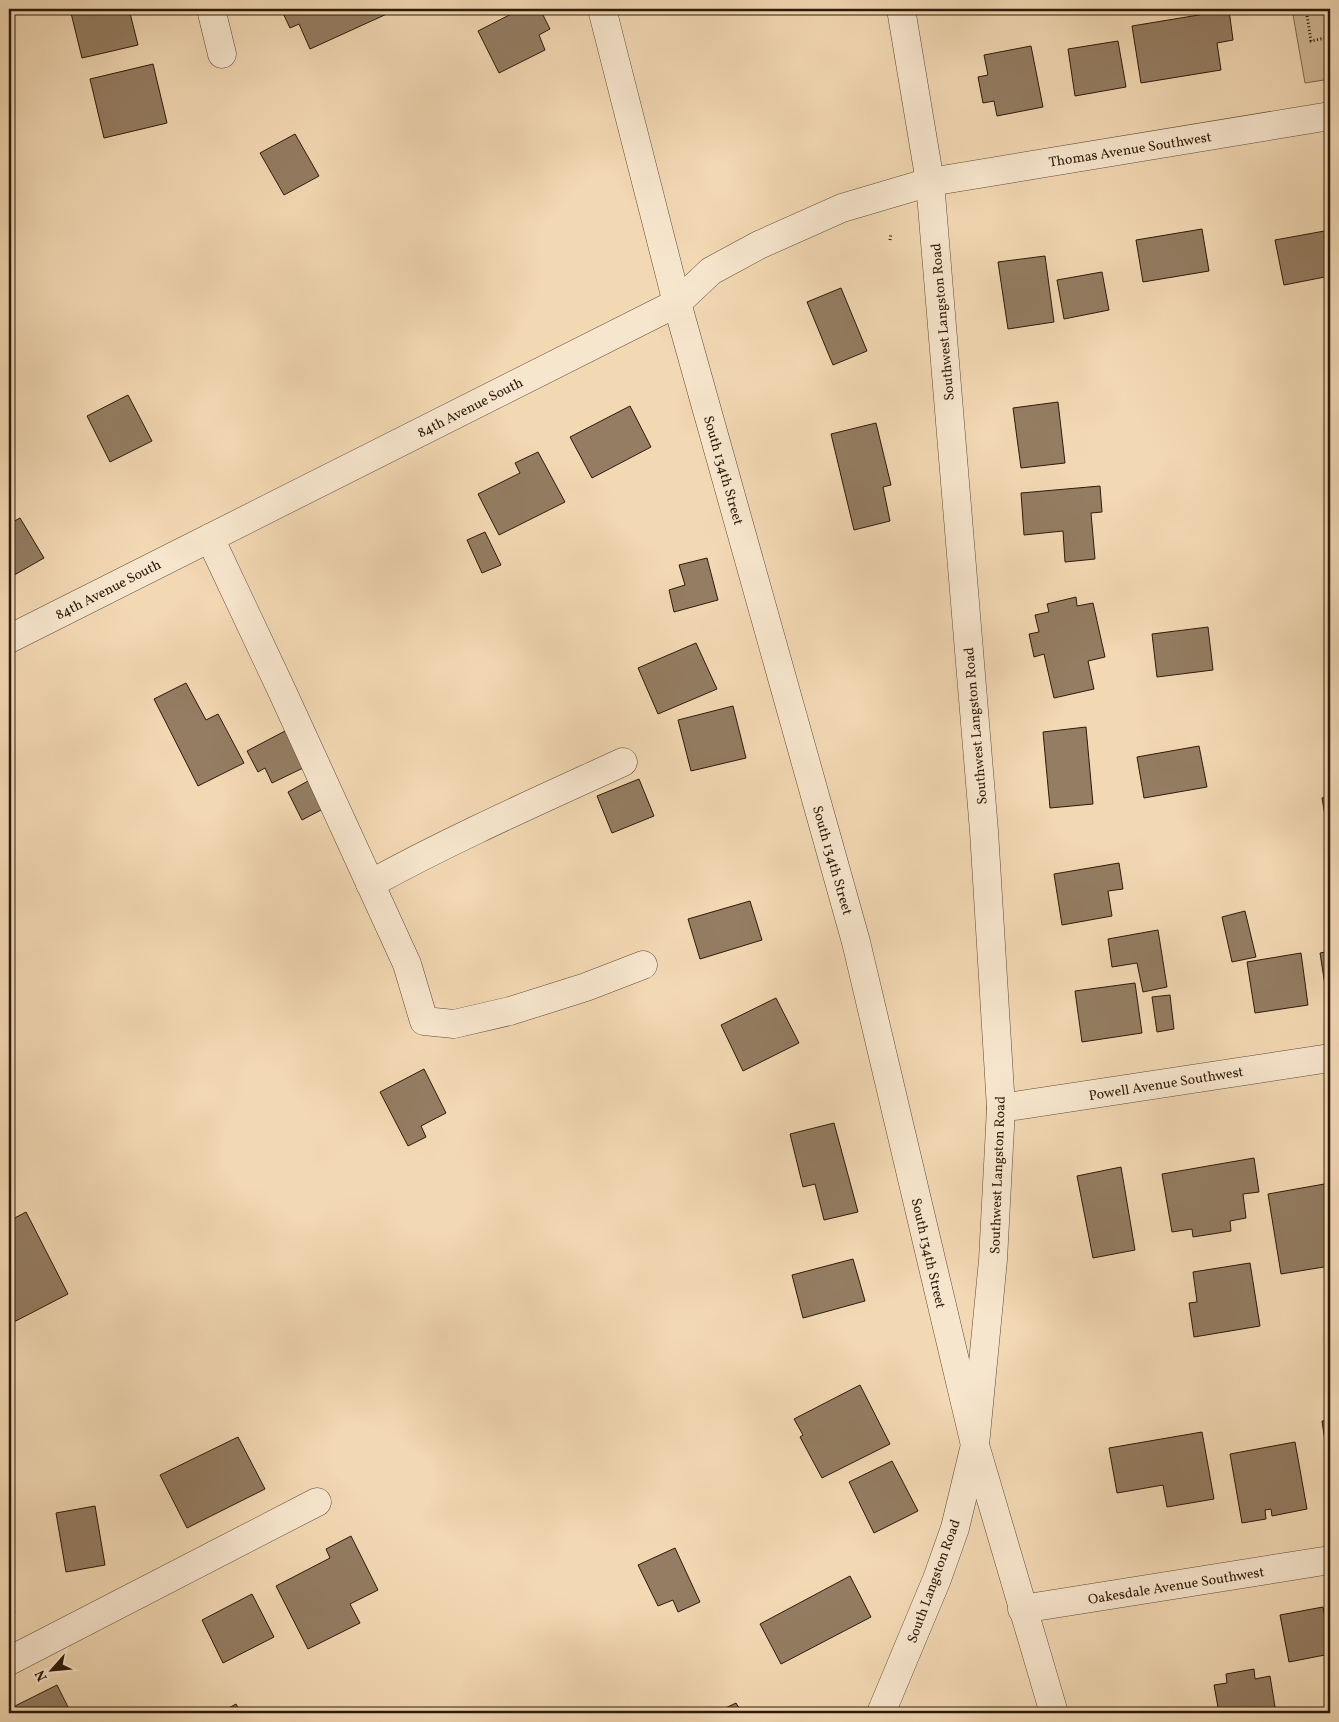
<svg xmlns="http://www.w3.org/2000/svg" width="1339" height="1722" viewBox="0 0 1339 1722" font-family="Vollkorn,serif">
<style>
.green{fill:#d1b896;stroke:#806950}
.building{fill:#947d62;stroke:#2e1a0a}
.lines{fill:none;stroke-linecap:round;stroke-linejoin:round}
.minor-casing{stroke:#5f4a34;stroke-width:29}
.path{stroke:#2e1a0a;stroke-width:3;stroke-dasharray:1 2.5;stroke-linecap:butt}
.minor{stroke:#f7e6ce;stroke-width:28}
.labels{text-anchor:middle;stroke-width:4;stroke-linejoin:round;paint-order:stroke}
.street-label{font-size:14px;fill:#2e1a0a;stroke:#f7e6ce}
</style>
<rect width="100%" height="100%" fill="#f2d8b3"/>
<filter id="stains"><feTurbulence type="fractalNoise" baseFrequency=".004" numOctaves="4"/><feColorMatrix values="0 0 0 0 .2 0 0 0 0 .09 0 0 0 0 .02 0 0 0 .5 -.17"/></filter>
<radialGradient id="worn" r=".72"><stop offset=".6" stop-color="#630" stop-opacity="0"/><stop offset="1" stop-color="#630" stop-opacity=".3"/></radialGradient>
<path class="green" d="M1292,9h38v70l-25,4z"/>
<g class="building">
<path d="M70,9h59l9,36 -56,13z"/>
<path d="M281,9h106l2,4 -79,36 -11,-25 -9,4z"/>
<path d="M521,9h19l10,20 -11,6 6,15 -46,23 -21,-42z"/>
<path d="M1229,10l4,30 -16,3 4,27 -80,13 -9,-57z"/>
<path d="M1118,41l8,46 -51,9 -7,-47z"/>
<path d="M1031,46l12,61 -46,9 -3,-15 -11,2 -5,-26 10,-2 -4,-20z"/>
<path d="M153,64l14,59 -63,15 -14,-59z"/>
<path d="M295,134l24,42 -35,19 -24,-42z"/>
<path d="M1202,229l7,42 -66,11 -7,-42z"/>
<path d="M1330,230v46l-46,9 -9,-45z"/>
<path d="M1045,256l9,66 -46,7 -10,-67z"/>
<path d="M1102,272l7,38 -45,9 -7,-39z"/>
<path d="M841,288l26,63 -34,14 -26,-63z"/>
<path d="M128,395l24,46 -42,21 -23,-46z"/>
<path d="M1058,402l7,61 -44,5 -8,-60z"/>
<path d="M630,406l21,41 -59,31 -22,-41z"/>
<path d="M876,423l15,62 -8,2 7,34 -36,9 -23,-96z"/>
<path d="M538,452l27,50 -66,33 -21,-41 42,-21 -5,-10z"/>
<path d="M1100,486l2,26 -11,1 4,46 -30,3 -2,-31 -39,4 -3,-42z"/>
<path d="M20,518l24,40 -35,20v-54z"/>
<path d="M485,532l16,33 -19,8 -15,-33z"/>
<path d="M707,558l11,42 -44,12 -5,-22 16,-5 -6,-20z"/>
<path d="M1076,597l1,9 16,-3 12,54 -17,4 6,28 -40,9 -10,-44 -10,3 -5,-23 10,-2 -4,-17 14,-3 -2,-8z"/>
<path d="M1208,627l5,43 -56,7 -5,-43z"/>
<path d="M696,643l21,46 -59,25 -20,-46z"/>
<path d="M186,683l20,37 12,-6 26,49 -46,23 -44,-87z"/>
<path d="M733,706l13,52 -55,13 -13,-51z"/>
<path d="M1086,727l7,77 -43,4 -7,-76z"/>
<path d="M285,731l18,37 -31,15 -7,-15 -7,4 -11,-21z"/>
<path d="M1199,746l8,41 -63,11 -7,-41z"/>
<path d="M639,779l15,37 -42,17 -15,-37z"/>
<path d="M308,781l15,28 -21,11 -14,-28z"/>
<path d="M1330,796v49l-8,-47z"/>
<path d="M1119,863l4,26 -15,2 4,25 -50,9 -8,-51z"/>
<path d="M750,901l12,39 -62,19 -12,-40z"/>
<path d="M1245,911l11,46 -24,5 -10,-45z"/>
<path d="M1158,930l9,57 -24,5 -6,-29 -25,4 -4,-28z"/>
<path d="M1330,951v46l-3,1 -7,-45z"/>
<path d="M1301,953l7,52 -53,8 -8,-51z"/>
<path d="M1135,983l7,50 -60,9 -7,-51z"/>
<path d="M1170,995l4,34 -17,3 -5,-35z"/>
<path d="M776,998l23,45 -56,28 -22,-46z"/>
<path d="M424,1069l22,44 -25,13 5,11 -18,9 -28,-54z"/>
<path d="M834,1123l24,89 -34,8 -9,-36 -12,3 -13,-53z"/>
<path d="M1254,1158l5,34 -16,2 3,24 -16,3 1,10 -38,6 -1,-8 -20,3 -10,-58z"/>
<path d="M1121,1167l14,83 -42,8 -16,-82z"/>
<path d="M1330,1183v83l-49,8 -13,-80z"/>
<path d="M26,1212l42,82 -58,30 -1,-4v-99z"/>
<path d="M853,1259l12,42 -62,17 -11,-43z"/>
<path d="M1250,1263l10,63 -66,11 -5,-34 8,-1 -4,-30z"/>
<path d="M860,1385l30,59 -68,34 -22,-41 3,-2 -9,-16z"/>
<path d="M1330,1420v54l-8,-53z"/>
<path d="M1202,1432l12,67 -47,8 -4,-22 -46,8 -8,-45z"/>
<path d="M238,1437l27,52 -78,39 -27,-53z"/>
<path d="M1295,1442l12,67 -35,7 -1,-7 -6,1 1,9 -24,4 -12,-69z"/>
<path d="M892,1461l26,50 -44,22 -25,-51z"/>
<path d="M95,1506l10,59 -39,7 -10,-59z"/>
<path d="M351,1536l27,54 -28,14 10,19 -52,26 -32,-63 54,-28 -4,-9z"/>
<path d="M675,1548l25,54 -22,10 -5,-12 -15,6 -20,-41z"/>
<path d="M850,1576l21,41 -90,47 -21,-40z"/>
<path d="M252,1594l22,43 -51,26 -21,-43z"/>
<path d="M9,1598l6,14 -6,3z"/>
<path d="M1323,1607l7,37v10l-41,8 -9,-47z"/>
<path d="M1254,1669l1,10 15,-3 6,37h-57l-5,-28 13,-2 -1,-9z"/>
<path d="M57,1685l14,28h-62v-4z"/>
<path d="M736,1703l6,10h-27z"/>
<path d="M236,1704l5,9h-21z"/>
</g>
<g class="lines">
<defs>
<g id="minor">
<path d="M211,9l11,45"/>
<path d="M602,9l75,294 179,639 119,503 79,268"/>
<path d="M210,538l72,153 125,273 17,57 30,3 56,-13 76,-24 57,-22"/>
<path d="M9,639l668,-336 34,-32 48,-26 83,-37 88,-26 400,-66"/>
<path d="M370,884c82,-45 168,-83 253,-122"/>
<path d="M1001,1108l329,-50"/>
<path d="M1022,1609l308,-49"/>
<path d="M9,1661l308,-159"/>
<path d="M881,1713l56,-134 18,-51 20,-83 18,-185 8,-152 -17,-277 -54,-649 -29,-173"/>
</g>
</defs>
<use href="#minor" class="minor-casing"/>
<g class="path">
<path d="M1306,9l5,32 19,-4"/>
<path d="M890,240l1,-7"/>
</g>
<use href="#minor" class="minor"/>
</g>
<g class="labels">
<g class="street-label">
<text transform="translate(1130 149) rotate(-9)" y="5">Thomas Avenue Southwest</text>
<text transform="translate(942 322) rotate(-95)" y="5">Southwest Langston Road</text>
<text transform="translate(470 407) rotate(-27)" y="5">84th Avenue South</text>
<text transform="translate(724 470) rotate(74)" y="5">South 134th Street</text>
<text transform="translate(108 589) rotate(-27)" y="5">84th Avenue South</text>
<text transform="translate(975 726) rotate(-95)" y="5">Southwest Langston Road</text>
<text transform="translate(833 860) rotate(74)" y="5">South 134th Street</text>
<text transform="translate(1166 1083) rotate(-9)" y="5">Powell Avenue Southwest</text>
<text transform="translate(997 1175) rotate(-88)" y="5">Southwest Langston Road</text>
<text transform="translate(929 1253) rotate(77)" y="5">South 134th Street</text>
<text transform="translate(933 1581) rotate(-70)" y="5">South Langston Road</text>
<text transform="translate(1176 1585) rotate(-9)" y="5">Oakesdale Avenue Southwest</text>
</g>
</g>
<rect width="1339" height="1722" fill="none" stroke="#f2d8b3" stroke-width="30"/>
<rect x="10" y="10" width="1319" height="1702" fill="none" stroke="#2e1a0a" stroke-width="2.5"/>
<rect x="15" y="15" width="1309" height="1692" fill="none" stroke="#2e1a0a"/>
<g transform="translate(52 1670) rotate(243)" stroke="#f7e6ce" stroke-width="4" paint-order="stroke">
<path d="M0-4L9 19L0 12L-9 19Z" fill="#2e1a0a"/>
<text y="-8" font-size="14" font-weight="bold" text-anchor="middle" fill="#2e1a0a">N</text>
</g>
<rect width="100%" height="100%" filter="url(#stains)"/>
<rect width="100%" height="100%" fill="url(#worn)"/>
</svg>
